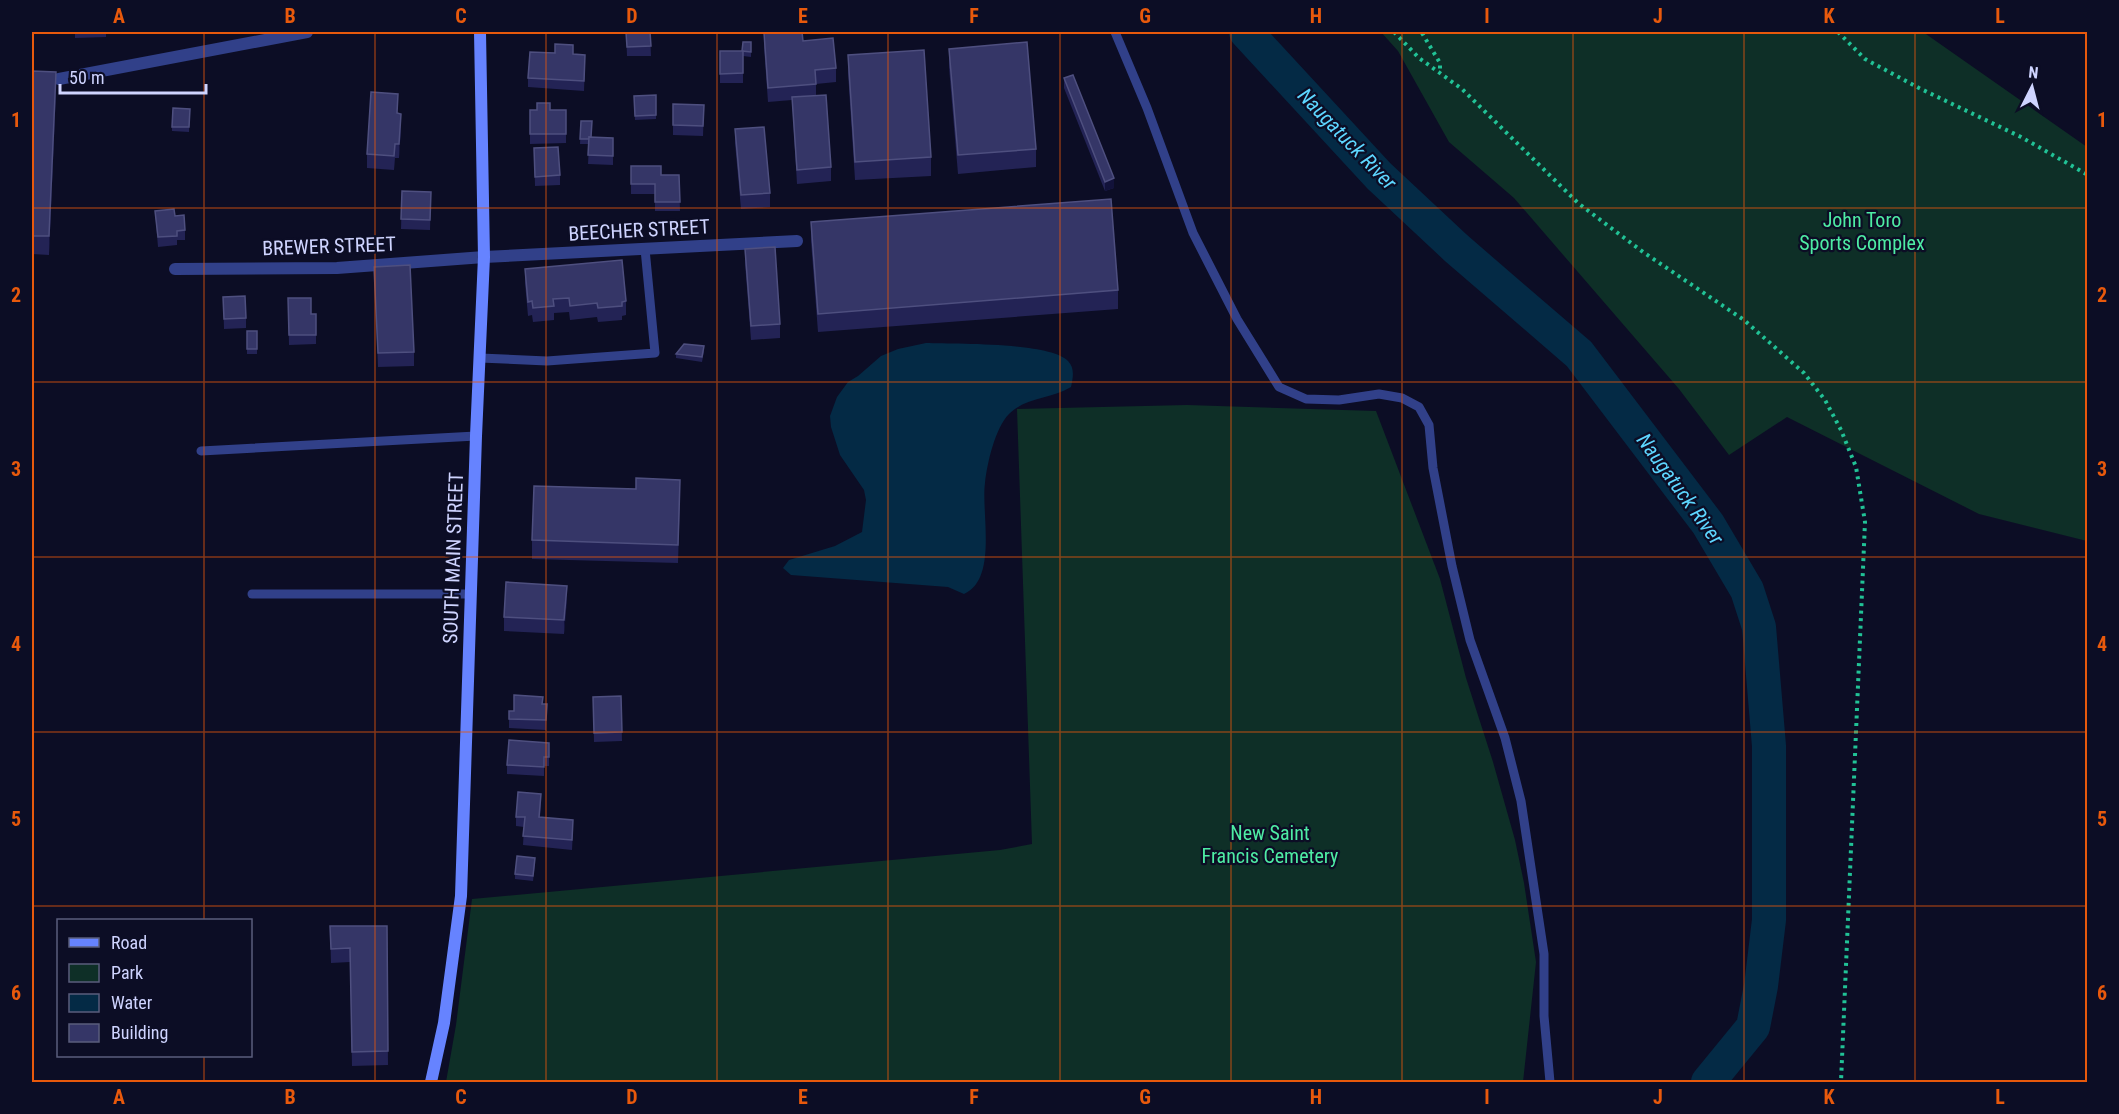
<svg xmlns="http://www.w3.org/2000/svg" width="2119" height="1114" viewBox="0 0 2119 1114" font-family="'Roboto Condensed',sans-serif">
<style>
.green{fill:#0e2f27}
.water{fill:#042a45}
.lines{fill:none;stroke-linecap:round;stroke-linejoin:round}
.river{stroke:#042a45;stroke-width:34}
.path{stroke:#21c296;stroke-width:4;stroke-dasharray:3 4.5;stroke-linecap:butt}
.lane{stroke:#314089;stroke-width:9}
.street{stroke:#314089;stroke-width:12}
.secondary{stroke:#6683ff;stroke-width:12}
.wall{fill:#232355}
.shaded-wall{fill:#12123a}
.building{fill:#353667;stroke:#4e4f7f;stroke-width:1.5}
.grid{fill:none;stroke:#e8590c;stroke-width:1.5;stroke-opacity:0.55}
.labels{text-anchor:middle;stroke-width:4.5;stroke-linejoin:round;paint-order:stroke}
.park-label{font-size:20px;fill:#4eeca4;stroke:#0c0d25}
.street-label{font-size:20px;fill:#cfd4ff;stroke:#0c0d25}
.water-label{font-size:21px;font-style:italic;fill:#5dd6ff;stroke:#0c0d25}
.neatline{fill:none;stroke:#e8590c;stroke-width:2}
.grid-label{font-size:20px;text-anchor:middle;font-weight:bold;fill:#e8590c}
</style>
<rect width="100%" height="100%" fill="#0c0d25"/>
<g class="green">
<path d="M1381,32h542l164,115v394l-108,-27 -192,-97 -58,38 -50,-66 -165,-191 -65,-56 -51,-91z"/>
<path d="M1187,405l189,6 64,168 26,99 27,84 22,78 9,43 12,79 -13,120h-1077l10,-57 16,-126 528,-49 32,-6 -15,-435z"/>
</g>
<path class="water" d="M926,343c27,1 124,-1 142,18 7,7 5,17 3,26 -20,12 -45,10 -62,27 -14,14 -22,50 -24,69 -4,30 13,96 -21,111l-16,-7 -157,-12 -8,-7 6,-8 46,-14 27,-14 4,-32 -2,-10 -24,-35 -9,-28 -1,-11 7,-19 11,-15 10,-6 23,-20 17,-7z"/>
<g class="lines">
<path class="river" d="M1246,32l133,144 77,72 123,106 129,170 39,66 12,37 10,119v174l-8,66 -8,41 -45,55"/>
<g class="path">
<path d="M1394,32l25,26 43,31 116,114 65,49 101,68 60,53 21,27 16,30 15,37 9,55 -24,560"/>
<path d="M1838,32l27,27 54,29 102,49 67,38"/>
<path d="M1422,33l18,30v8"/>
</g>
<g class="lane">
<path d="M1115,32l32,76 46,125 44,86 42,68 27,12 33,1 40,-6 23,4 17,9 10,18 4,43 19,98 18,74 35,98 16,63 23,153v62l6,66"/>
<path d="M480,358l67,3 108,-8 -10,-104"/>
<path d="M201,451l275,-15"/>
<path d="M252,594h219"/>
</g>
<g class="street">
<path d="M59,79l248,-47"/>
<path d="M175,269l162,-1 147,-11 313,-16"/>
</g>
<path class="secondary" d="M431,1082l13,-59 17,-127 15,-460 8,-179 -4,-225"/>
</g>
<g class="wall">
<path d="M75,32h31v5l-31,1z"/>
<path d="M626,32h24l1,24h-24z"/>
<path d="M764,33l39,8 33,27v14l-20,2v12l15,71v14l-34,3 -5,-84 -24,2 -4,-55z"/>
<path d="M751,42v15l-8,-1v27h-23v-32h22z"/>
<path d="M949,49l87,100v18l-78,7 -9,-107z"/>
<path d="M848,55l83,102v19l-76,4 -7,-107z"/>
<path d="M585,65l-1,26 -56,-4v-9z"/>
<path d="M32,71l24,20 -7,164 -17,-1z"/>
<path d="M1064,78l50,110 -9,3 -41,-103z"/>
<path d="M634,96l22,19v4l-21,1z"/>
<path d="M673,104l31,1 -1,31 -30,-1z"/>
<path d="M190,109l-1,23 -17,-1v-4z"/>
<path d="M530,110h36v33l-36,1z"/>
<path d="M397,113l4,15 -2,30h-4l-1,12 -27,-2v-14z"/>
<path d="M581,121l11,16 21,1v27l-25,-1 1,-20h-9z"/>
<path d="M735,129l35,64v14l-29,2 -6,-66z"/>
<path d="M534,148l26,27v10l-25,1z"/>
<path d="M631,166l30,9h18l1,36h-25v-17h-24z"/>
<path d="M402,191l29,1 -1,38 -29,-1z"/>
<path d="M155,211l20,5 10,14v10h-8v5l-19,2z"/>
<path d="M811,222l307,68v19l-300,23 -7,-91z"/>
<path d="M745,249l35,75v14l-29,2 -6,-77z"/>
<path d="M374,267l40,85v14l-36,1z"/>
<path d="M525,269l101,32v14l-4,1v4l-24,2 -1,-5 -27,3 -1,-8 -15,1v7l-21,2 -1,-7 -4,1 -3,-33z"/>
<path d="M223,297l23,21v10l-22,1z"/>
<path d="M288,298l23,16h5v30l-27,1z"/>
<rect x="247" y="331" width="10" height="23"/>
<path d="M704,351l-2,11 -26,-4v-4z"/>
<path d="M680,498l-2,65 -146,-4v-19z"/>
<path d="M567,600l-3,34 -60,-3v-14z"/>
<path d="M621,696l1,45 -28,1 -1,-45z"/>
<path d="M543,704h4l-1,26 -37,-2v-17h5z"/>
<path d="M549,752v14h-5v10l-37,-2v-9z"/>
<path d="M541,803l-1,14 33,13 -1,20 -49,-5 1,-18 -8,-1v-9z"/>
<path d="M535,863l-2,18 -18,-2v-5z"/>
<path d="M330,926h57l1,139 -36,1 -2,-104 -19,1z"/>
</g>
<g class="shaded-wall">
<path d="M56,72v19l-7,164v-19z"/>
<path d="M401,114v14l-2,30v-14z"/>
<path d="M1114,178v10l-9,3v-9z"/>
<path d="M567,586v14l-3,34v-14z"/>
</g>
<g class="building">
<path d="M626,32h24l1,14 -24,1z"/>
<path d="M791,32h11l1,9 30,-3 3,30 -21,2 1,14 -48,4 -4,-55z"/>
<path d="M743,42h8v10l-9,-1z"/>
<path d="M1027,42l9,107 -78,6 -9,-106z"/>
<path d="M555,44l18,1v9l12,1 -1,26 -56,-3 2,-26 25,1z"/>
<path d="M924,50l7,107 -76,5 -7,-107z"/>
<path d="M720,51h23v22l-23,1z"/>
<path d="M32,71l24,1 -7,164h-17z"/>
<path d="M1073,75l41,103 -9,4 -41,-104z"/>
<path d="M371,92l27,2 -1,19 4,1 -2,30h-4l-1,12 -27,-2z"/>
<path d="M656,95v20l-21,1 -1,-20z"/>
<path d="M826,95l5,72 -34,3 -5,-73z"/>
<path d="M537,103h13v7h16v24h-36v-24h7z"/>
<path d="M673,104l31,1 -1,21 -30,-1z"/>
<path d="M173,108l17,1 -1,18h-17z"/>
<path d="M581,121h11l-1,16h-2v2h-9z"/>
<path d="M764,127l6,66 -29,2 -6,-66z"/>
<path d="M589,137l24,1v18l-25,-1z"/>
<path d="M558,147l2,28 -25,2 -1,-29z"/>
<path d="M631,166h30v9h18l1,27h-25v-18h-24z"/>
<path d="M402,191l29,1 -1,28 -29,-1z"/>
<path d="M1111,199l7,91 -300,24 -7,-92z"/>
<path d="M174,209l1,7 9,-1 1,15 -8,1v5l-19,1 -3,-26z"/>
<path d="M775,247l5,77 -29,2 -6,-77z"/>
<path d="M622,260l4,41 -4,1v4l-24,2 -1,-5 -27,3 -1,-8 -16,1 1,7 -21,2 -1,-7 -4,1 -3,-33z"/>
<path d="M410,265l4,87 -36,1 -4,-86z"/>
<path d="M245,296l1,22 -22,1 -1,-22z"/>
<path d="M288,298h23v16h5v21h-27z"/>
<rect x="247" y="331" width="10" height="18"/>
<path d="M684,344l20,2 -2,11 -26,-3z"/>
<path d="M636,478l44,2 -2,65 -146,-5 2,-54 102,3z"/>
<path d="M506,582l61,4 -3,34 -60,-3z"/>
<path d="M514,695l29,2 -1,7h5l-1,16 -37,-1v-8h5z"/>
<path d="M621,696l1,36 -28,1 -1,-36z"/>
<path d="M509,740l40,3v14h-5v10l-37,-2z"/>
<path d="M518,792l23,2 -2,23 34,3 -1,20 -49,-4 2,-19h-9z"/>
<path d="M517,856l18,2 -2,18 -18,-2z"/>
<path d="M330,926h57l1,125 -36,1 -2,-104 -19,1z"/>
</g>
<path class="grid" d="M204,32v888M375,32v1050M546,32v1050M717,32v1050M888,32v1050M1060,32v1050M1231,32v1050M1402,32v1050M1573,32v1050M1744,32v1050M1915,32v1050M32,208h2056M32,382h2056M32,557h2056M32,732h2056M32,906h2056M204,1056v26"/>
<g class="labels">
<g class="park-label">
<text x="1862" y="227">John Toro<tspan x="1862" dy="23">Sports Complex</tspan></text>
<text x="1270" y="840">New Saint<tspan x="1270" dy="23">Francis Cemetery</tspan></text>
</g>
<g class="street-label">
<text transform="translate(639 230) rotate(-3)" y="7">BEECHER STREET</text>
<text transform="translate(329 246) rotate(-2)" y="7">BREWER STREET</text>
<text transform="translate(453 558) rotate(-88)" y="7">SOUTH MAIN STREET</text>
</g>
<g class="water-label">
<text transform="translate(1347 139) rotate(46)" y="7">Naugatuck River</text>
<text transform="translate(1680 489) rotate(54)" y="7">Naugatuck River</text>
</g>
</g>
<rect width="2119" height="1114" fill="none" stroke="#0c0d25" stroke-width="66"/>
<rect x="57" y="919" width="195" height="138" fill="#0c0d25" stroke="#5a5d7c" stroke-width="1.5"/>
<rect x="69" y="938" width="30" height="9" fill="#6683ff" stroke="#5a5d7c" stroke-width="1.5"/>
<text x="111" y="949" font-size="18" fill="#cfd4ff">Road</text>
<rect x="69" y="964" width="30" height="18" fill="#0e2f27" stroke="#5a5d7c" stroke-width="1.5"/>
<text x="111" y="979" font-size="18" fill="#cfd4ff">Park</text>
<rect x="69" y="994" width="30" height="18" fill="#042a45" stroke="#5a5d7c" stroke-width="1.5"/>
<text x="111" y="1009" font-size="18" fill="#cfd4ff">Water</text>
<rect x="69" y="1024" width="30" height="18" fill="#353667" stroke="#5a5d7c" stroke-width="1.5"/>
<text x="111" y="1039" font-size="18" fill="#cfd4ff">Building</text>
<g transform="translate(2032 87) rotate(6)" stroke="#0c0d25" stroke-width="4.5" paint-order="stroke">
<path d="M0-4.5L10 22L0 15L-10 22Z" fill="#cfd4ff"/>
<text y="-9" font-size="16" font-weight="bold" text-anchor="middle" fill="#cfd4ff">N</text>
</g>
<path d="M60 84v9h146v-9" fill="none" stroke="#cfd4ff" stroke-width="3"/>
<text x="69" y="84" font-size="18" fill="#cfd4ff" stroke="#0c0d25" stroke-width="4.5" paint-order="stroke">50 m</text>
<rect x="33" y="33" width="2053" height="1048" class="neatline"/>
<g class="grid-label">
<text x="119" y="23">A</text>
<text x="290" y="23">B</text>
<text x="461" y="23">C</text>
<text x="632" y="23">D</text>
<text x="803" y="23">E</text>
<text x="974" y="23">F</text>
<text x="1145" y="23">G</text>
<text x="1316" y="23">H</text>
<text x="1487" y="23">I</text>
<text x="1658" y="23">J</text>
<text x="1829" y="23">K</text>
<text x="2000" y="23">L</text>
<text x="16" y="127">1</text>
<text x="2102" y="127">1</text>
<text x="16" y="302">2</text>
<text x="2102" y="302">2</text>
<text x="16" y="476">3</text>
<text x="2102" y="476">3</text>
<text x="16" y="651">4</text>
<text x="2102" y="651">4</text>
<text x="16" y="826">5</text>
<text x="2102" y="826">5</text>
<text x="16" y="1000">6</text>
<text x="2102" y="1000">6</text>
<text x="119" y="1104">A</text>
<text x="290" y="1104">B</text>
<text x="461" y="1104">C</text>
<text x="632" y="1104">D</text>
<text x="803" y="1104">E</text>
<text x="974" y="1104">F</text>
<text x="1145" y="1104">G</text>
<text x="1316" y="1104">H</text>
<text x="1487" y="1104">I</text>
<text x="1658" y="1104">J</text>
<text x="1829" y="1104">K</text>
<text x="2000" y="1104">L</text>
</g>
</svg>
